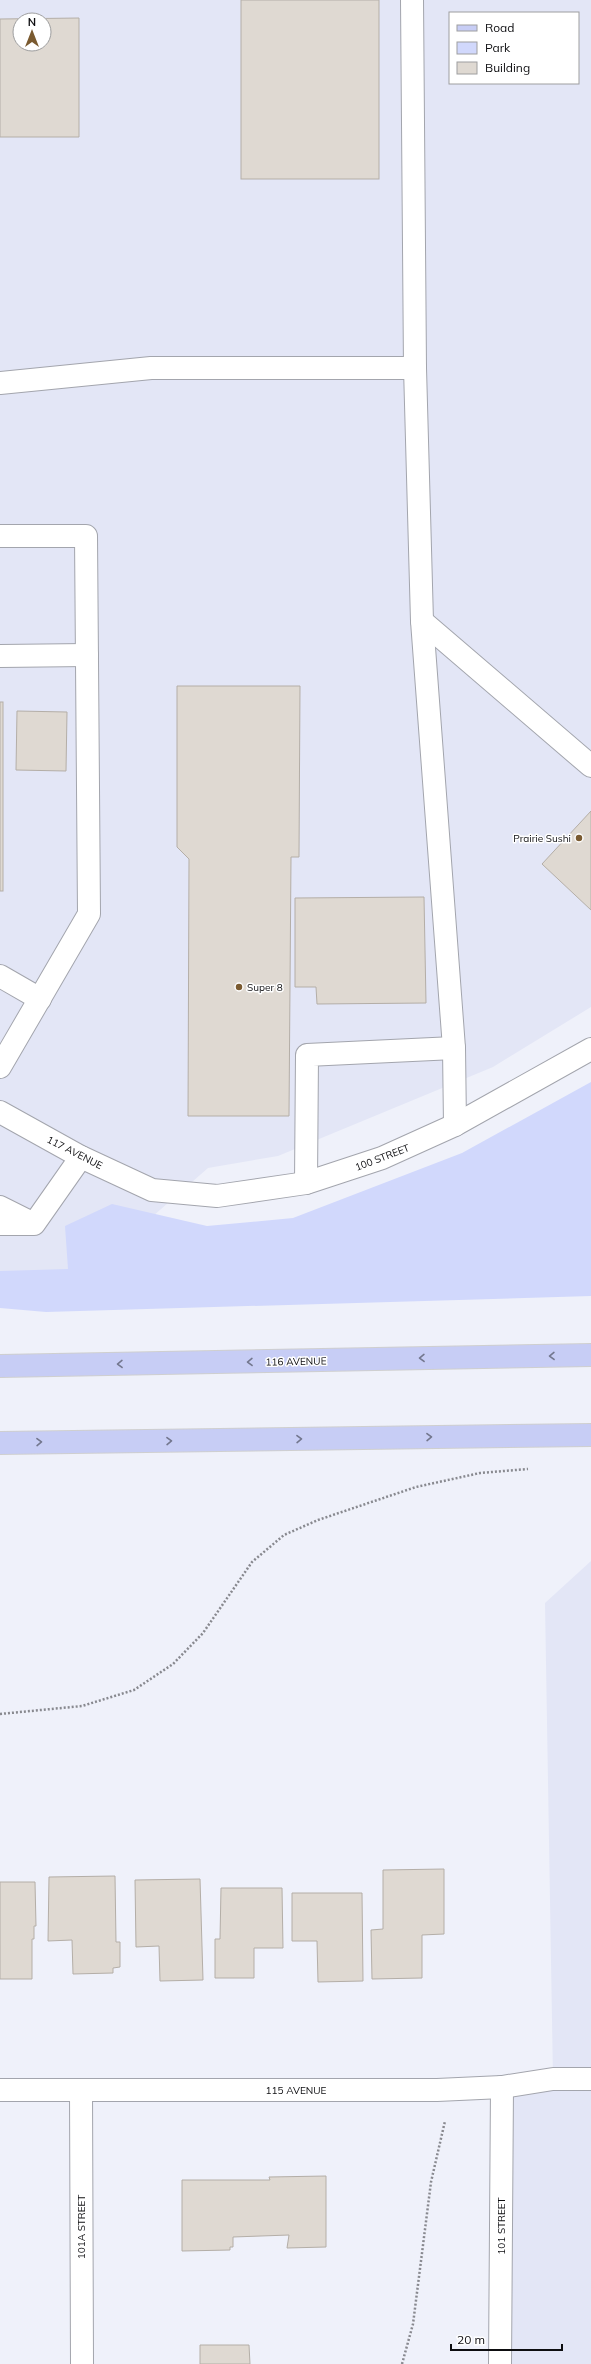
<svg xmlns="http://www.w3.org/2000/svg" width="591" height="2364" viewBox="0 0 591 2364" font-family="Mulish,sans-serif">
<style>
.built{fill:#e3e6f6;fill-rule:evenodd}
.green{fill:#d1d8fc}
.building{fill:#dfd9d2;stroke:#b4aea7;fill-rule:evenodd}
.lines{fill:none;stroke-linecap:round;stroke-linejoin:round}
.minor-casing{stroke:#a3a5ad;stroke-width:24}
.major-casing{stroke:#cfcfcf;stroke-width:24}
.path{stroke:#88898f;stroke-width:2.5;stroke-dasharray:2 2;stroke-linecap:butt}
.minor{stroke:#fff;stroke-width:22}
.major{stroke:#c7cdf5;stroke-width:22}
.oneway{stroke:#73778e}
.poi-dot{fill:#7a5a30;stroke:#fff;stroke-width:1.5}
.labels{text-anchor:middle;stroke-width:3;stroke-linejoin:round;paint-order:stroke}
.poi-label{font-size:10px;fill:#0d0d10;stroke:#fff;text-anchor:end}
.street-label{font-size:10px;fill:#0d0d10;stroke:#fff}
</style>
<rect width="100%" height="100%" fill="#eff1fa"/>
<g class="built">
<path d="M0,0h591v1007l-98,60 -215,89 -70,12 -119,104 -89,5zM450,13h128v70h-128zM20,20h24v24h-24z"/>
<path d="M591,1561v803h-91l2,-277 51,-8 -8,-476z"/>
</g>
<path class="green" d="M591,1082v214l-545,16 -46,-4v-37l68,-2 -3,-43 47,-22 95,22 86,-8 169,-65z"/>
<g class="building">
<rect x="241" y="0" width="138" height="179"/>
<path d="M79,18v119h-79v-118zM20,20h24v24h-24z"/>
<path d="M177,686h123l-1,171h-8l-2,259h-101l1,-257 -12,-12z"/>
<rect x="0" y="702" width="3" height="189"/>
<path d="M17,711l50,1 -1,59 -50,-1z"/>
<path d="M591,811v99l-49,-46z"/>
<path d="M424,897l2,106 -109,1 -1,-17h-21v-89z"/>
<path d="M444,1869v65l-22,1v43l-50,1 -1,-49 12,-1v-59z"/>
<path d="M115,1876l1,66h4v25l-7,1v5l-40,1 -1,-34 -24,1 1,-64z"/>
<path d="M200,1879l3,101 -43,1 -1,-35 -23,1 -1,-67z"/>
<path d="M0,1882h35l1,44h-2v13h-2v40h-32z"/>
<path d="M221,1888h61l1,60h-29v30h-39v-39h5z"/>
<path d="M292,1893h70l1,88 -45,1 -1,-41h-25z"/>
<path d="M326,2176v71l-39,1 2,-13 -56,2v10h-3v3l-48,1v-71h88l-1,-3z"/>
<path d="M200,2345h49l1,19h-50z"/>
</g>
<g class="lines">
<defs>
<g id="minor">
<path d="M412,0l3,368 7,253 32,427 1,77"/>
<path d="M0,383l151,-15h264"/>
<path d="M0,536h86l3,378 -89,153"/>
<path d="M422,621l169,145"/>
<path d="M0,656l87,-1"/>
<path d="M0,976l40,23"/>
<path d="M0,1112l81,45 71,33 65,6 89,-13 76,-25 73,-33 136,-76"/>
<path d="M306,1183l1,-128 147,-7"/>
<path d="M0,1207l30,15"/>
<path d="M0,1224h34l47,-67"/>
<path d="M0,2090h437l65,-3 51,-8h38"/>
<path d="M81,2090l1,274"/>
<path d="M500,2364l2,-277"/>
</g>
<g id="major">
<path d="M0,1366l591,-11"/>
<path d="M0,1443l591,-8"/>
</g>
</defs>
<use href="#minor" class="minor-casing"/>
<use href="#major" class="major-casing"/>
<g class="path">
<path d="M0,1714l82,-8 52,-16 39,-26 30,-31 49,-71 32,-27 34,-15 98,-33 64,-14 48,-4"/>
<path d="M402,2364l11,-40 18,-142 14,-61"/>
</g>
<use href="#minor" class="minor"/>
<use href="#major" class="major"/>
</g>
<defs><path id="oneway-chevron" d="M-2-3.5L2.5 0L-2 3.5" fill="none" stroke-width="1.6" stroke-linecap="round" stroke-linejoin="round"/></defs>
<g class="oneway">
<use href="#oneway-chevron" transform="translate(552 1356) rotate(179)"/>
<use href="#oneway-chevron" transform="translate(422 1358) rotate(179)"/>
<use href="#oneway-chevron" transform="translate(250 1362) rotate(179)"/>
<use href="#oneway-chevron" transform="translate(120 1364) rotate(179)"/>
<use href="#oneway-chevron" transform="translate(429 1437) rotate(-1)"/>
<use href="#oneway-chevron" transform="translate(299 1439) rotate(-1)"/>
<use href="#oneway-chevron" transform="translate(169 1441) rotate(-1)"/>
<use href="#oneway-chevron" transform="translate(39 1442) rotate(-1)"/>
</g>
<g class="poi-dot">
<circle cx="579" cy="838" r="4"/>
<circle cx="239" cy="987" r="4"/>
</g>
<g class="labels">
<g class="poi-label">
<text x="571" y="842">Prairie Sushi</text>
<text x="247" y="991" text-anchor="start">Super 8</text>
</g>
<g class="street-label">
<text transform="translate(75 1152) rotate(27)" y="4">117 AVENUE</text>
<text transform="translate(382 1157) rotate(-21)" y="4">100 STREET</text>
<text transform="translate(296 1361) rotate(-1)" y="4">116 AVENUE</text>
<text x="296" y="2094">115 AVENUE</text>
<text transform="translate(501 2226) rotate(-90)" y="4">101 STREET</text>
<text transform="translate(81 2227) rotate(-90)" y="4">101A STREET</text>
</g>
</g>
<rect x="449" y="12" width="130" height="72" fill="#ffffff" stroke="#9e9e9f"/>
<rect x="457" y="25" width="20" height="6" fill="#c7cdf5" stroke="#9e9e9f"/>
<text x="485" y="32" font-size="12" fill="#0d0d10">Road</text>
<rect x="457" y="42" width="20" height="12" fill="#d1d8fc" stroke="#9e9e9f"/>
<text x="485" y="52" font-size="12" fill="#0d0d10">Park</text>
<rect x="457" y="62" width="20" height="12" fill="#dfd9d2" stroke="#9e9e9f"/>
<text x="485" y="72" font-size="12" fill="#0d0d10">Building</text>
<g transform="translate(32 32)"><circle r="19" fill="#ffffff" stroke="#9e9e9f"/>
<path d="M0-3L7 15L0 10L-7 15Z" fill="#7a5a30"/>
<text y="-6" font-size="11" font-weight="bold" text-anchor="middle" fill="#0d0d10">N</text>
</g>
<path d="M451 2344v6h111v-6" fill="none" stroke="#0d0d10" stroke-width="2"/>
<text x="457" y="2344" font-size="12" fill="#0d0d10" stroke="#ffffff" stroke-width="3" paint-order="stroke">20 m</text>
</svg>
